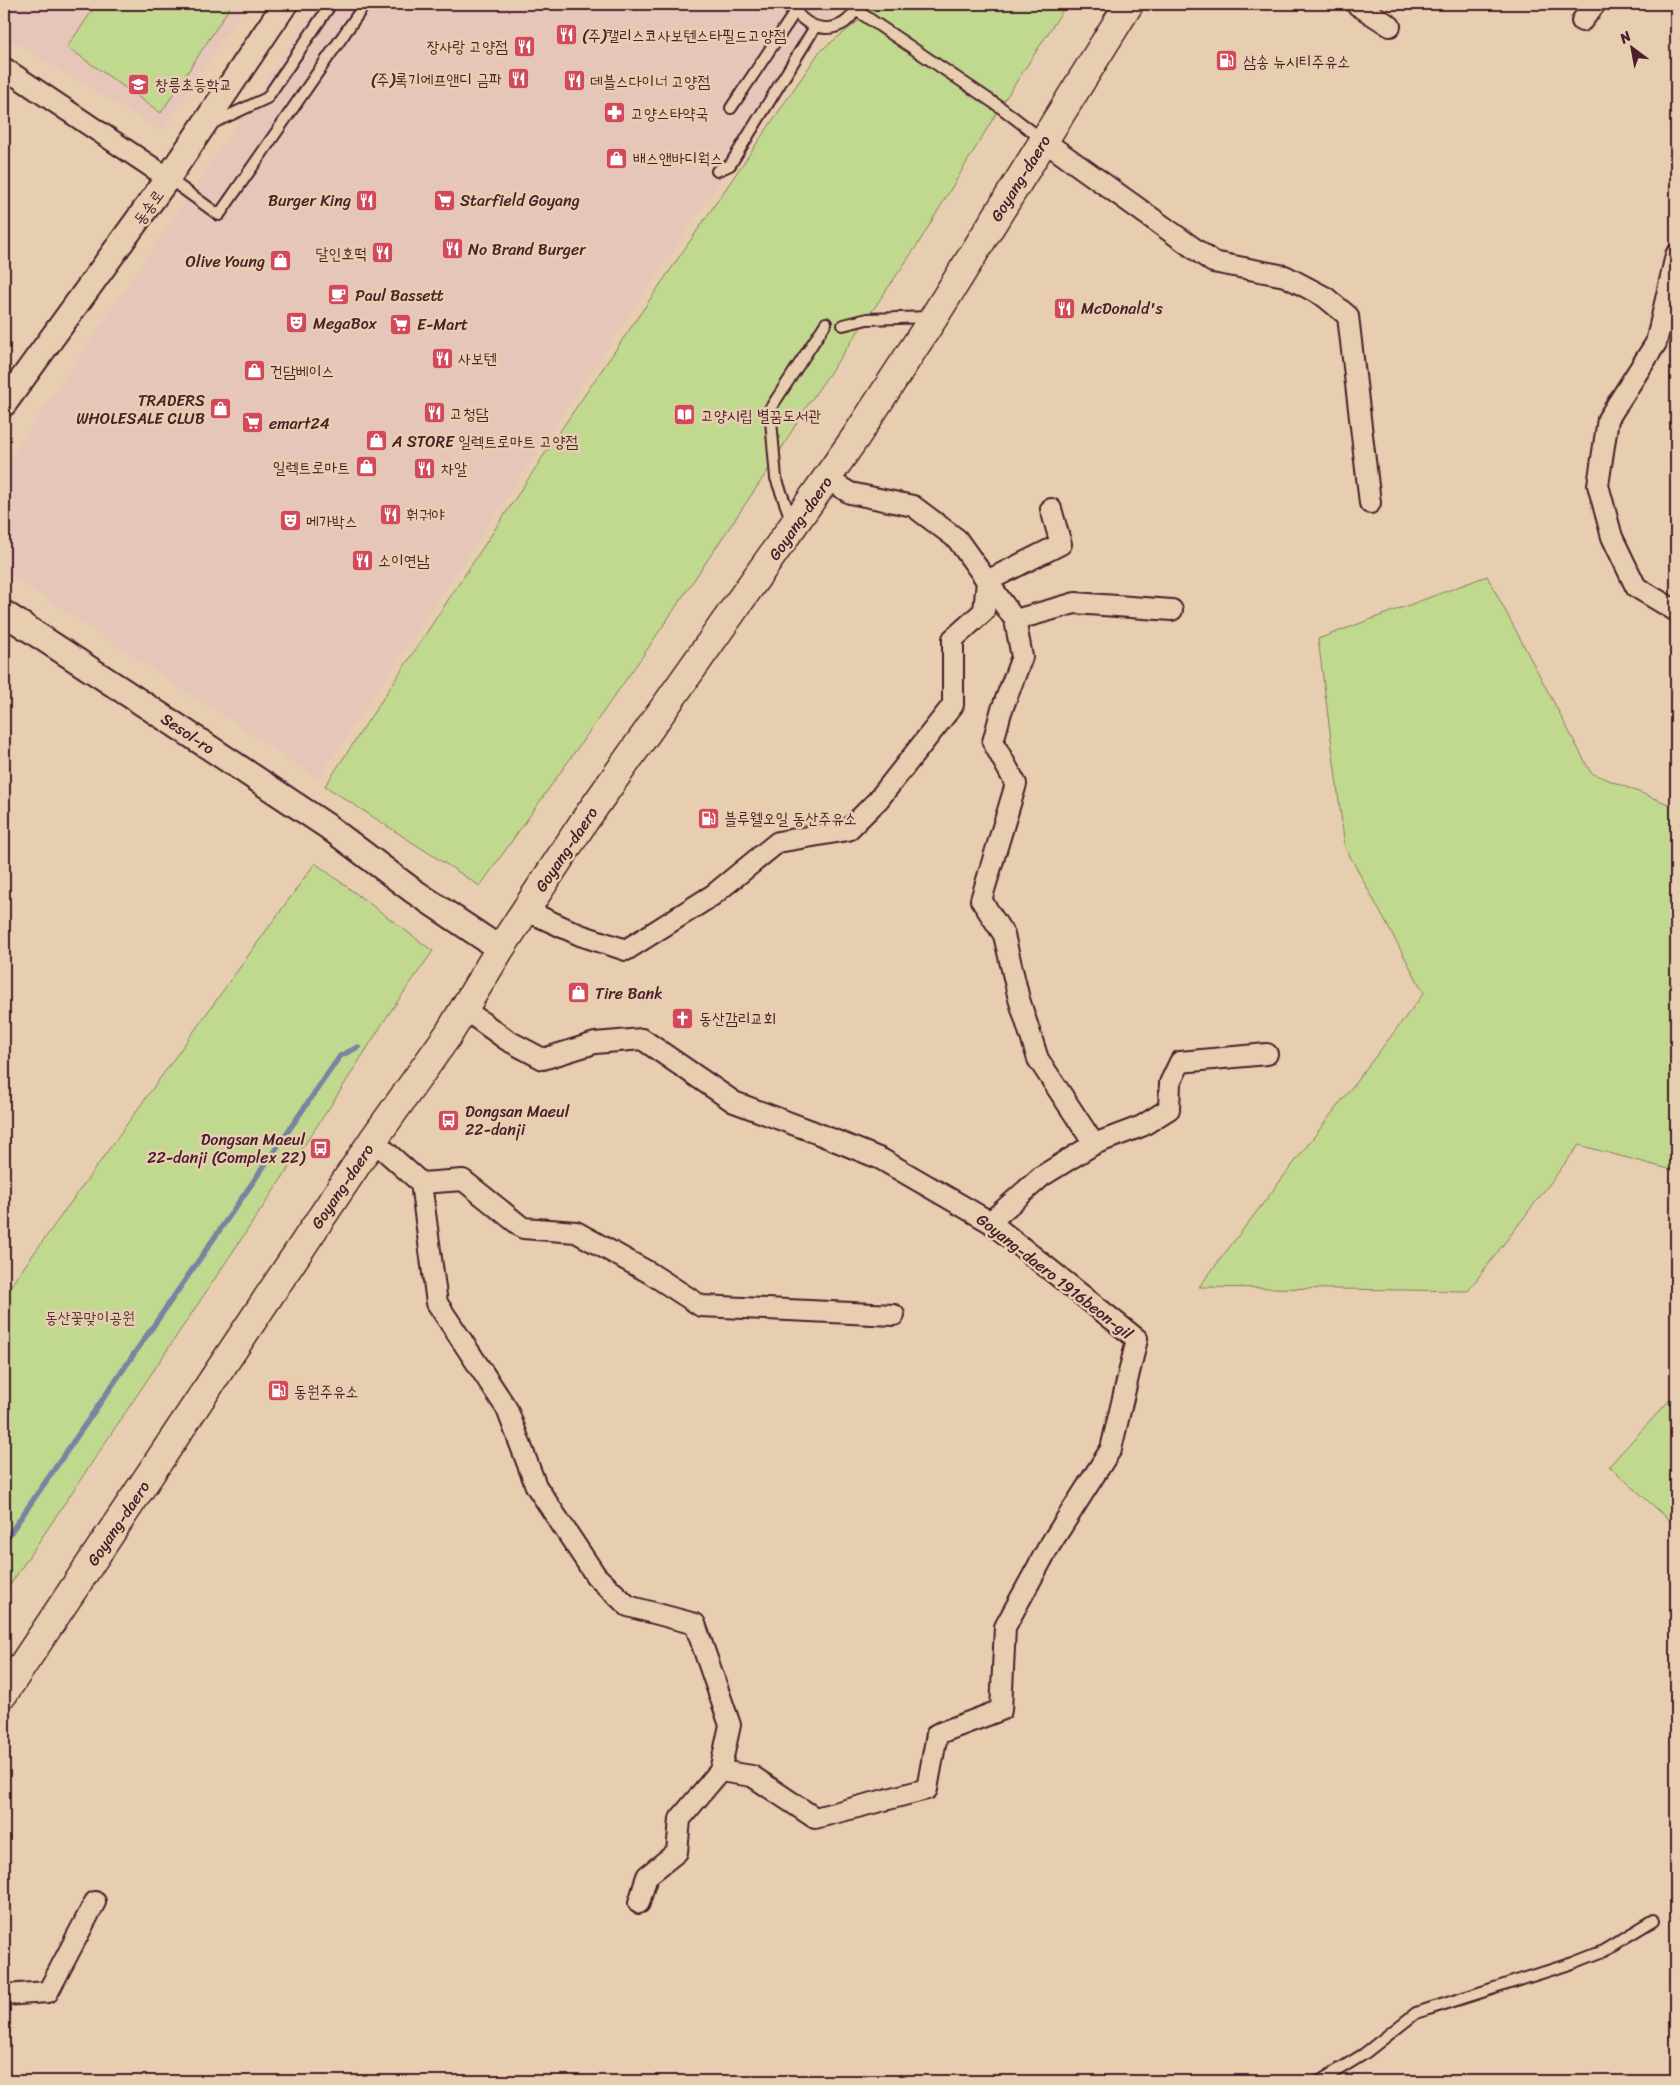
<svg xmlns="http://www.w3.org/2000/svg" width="1680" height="2085" viewBox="0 0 1680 2085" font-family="Sriracha,'Poor Story',sans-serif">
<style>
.built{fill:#e7c6ba}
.green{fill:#c1d88f;stroke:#867c5d}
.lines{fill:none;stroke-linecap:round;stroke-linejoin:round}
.stream{stroke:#7983a2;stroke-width:5.5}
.service-casing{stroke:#4a1f2b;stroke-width:14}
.minor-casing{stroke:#4a1f2b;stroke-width:24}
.tertiary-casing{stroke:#4a1f2b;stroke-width:28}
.primary-casing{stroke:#4a1f2b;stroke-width:31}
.service{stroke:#e8ceb0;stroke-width:10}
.minor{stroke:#e8ceb0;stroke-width:20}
.tertiary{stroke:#e8ceb0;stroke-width:24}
.primary{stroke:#e8ceb0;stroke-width:28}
.labels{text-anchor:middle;stroke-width:5;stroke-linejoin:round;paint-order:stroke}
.poi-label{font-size:16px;fill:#4a1f2b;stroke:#e8ceb0;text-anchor:start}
.street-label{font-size:16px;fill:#4a1f2b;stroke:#e8ceb0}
.park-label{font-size:16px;fill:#563235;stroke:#e8ceb0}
</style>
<rect width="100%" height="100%" fill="#e8ceb0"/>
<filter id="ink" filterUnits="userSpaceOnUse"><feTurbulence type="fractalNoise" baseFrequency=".02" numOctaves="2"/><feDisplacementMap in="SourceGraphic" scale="10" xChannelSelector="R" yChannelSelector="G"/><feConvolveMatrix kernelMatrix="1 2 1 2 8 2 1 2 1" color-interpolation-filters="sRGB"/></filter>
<g filter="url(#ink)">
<g class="built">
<path d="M4,4h243l-85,128 -158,-96z"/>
<path d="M319,4h520l-521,775 -314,-208v-104z"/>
</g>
<g class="green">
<path d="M97,4h135l-71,109 -94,-66z"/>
<path d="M870,4h197l-67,103 -82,137 -115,168 -28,48 -133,197 -162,229 -155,-100 233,-352 262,-383 45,-35z"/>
<path d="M1487,576l104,197 85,34v364l-97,-26 -111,146 -269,-4 225,-294 -79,-146 -27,-208z"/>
<path d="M315,863l118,88 -43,61 -57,90 -329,492v-299z"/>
<path d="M1676,1393v133l-67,-60z"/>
</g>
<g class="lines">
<path class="stream" d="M4,1542l336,-486 18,-9"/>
<defs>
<g id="service">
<path d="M792,4c13,31 55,33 66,0"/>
<path d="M856,10l144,97 43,33"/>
<path d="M731,108l64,-96"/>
<path d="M211,124l56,-26 64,-94"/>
<path d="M717,171l13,-6 85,-138"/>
<path d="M168,178l51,37 146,-211"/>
<path d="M843,325l24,-6 63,-2"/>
<path d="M792,522l-16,-44 -6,-69 56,-86"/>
<path d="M1320,2081l44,-27 52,-41 157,-50 28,-11 53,-32"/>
</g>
<g id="minor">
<path d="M1356,4l34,22"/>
<path d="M1582,21l13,-17"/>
<path d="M4,68l164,110"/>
<path d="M1044,141l169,121 72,14 40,21 23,19 22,187"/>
<path d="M1676,255l-20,88 -48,76 -10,66 14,52 24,50 40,24"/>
<path d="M827,479l23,14 63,13 44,33 58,81 7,37 -21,55 -8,30 23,42 -35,116 23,35 15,64 19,60 56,85 -52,32 -52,46"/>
<path d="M1015,620l60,-17 97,7"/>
<path d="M525,910l55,25 46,15 87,-55 65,-53 70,-12 30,-30 75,-95v-66l31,-28 3,-30 74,-37 -10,-35"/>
<path d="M464,1009l43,31 36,19 52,-16 47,-4 92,63 75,28 72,29 109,63 147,117 -26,110 -63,99 -43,79 -4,83 -64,24 -10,55 -112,29 -63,-42 -32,-5"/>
<path d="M373,1140l48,43 16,120 70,106 29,77 60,90 32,30 67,18 35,101 -10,46 -40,48 -3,33 -30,24 -8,27"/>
<path d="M1094,1144l48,-18 27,-17 1,-26 10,-21 87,-8"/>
<path d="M421,1183l42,-3 60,48 53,4 74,41 51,33 193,9"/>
<path d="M4,1995l44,-3 47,-90"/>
</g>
<g id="tertiary">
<path d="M4,404l164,-226 117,-174"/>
<path d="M4,613l170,111 153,102 85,64 88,59"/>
</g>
<path id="primary" d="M4,1693l369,-553 75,-105 52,-86 85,-129 270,-382 79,-121 195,-313"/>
</defs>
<use href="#service" class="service-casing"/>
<use href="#minor" class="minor-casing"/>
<use href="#tertiary" class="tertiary-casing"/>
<use href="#primary" class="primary-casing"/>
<use href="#service" class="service"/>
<use href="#minor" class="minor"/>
<use href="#tertiary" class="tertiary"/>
<use href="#primary" class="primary"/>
</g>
</g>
<defs>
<symbol id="restaurant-square" viewBox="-11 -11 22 22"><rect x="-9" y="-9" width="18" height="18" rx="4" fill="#d1495b" stroke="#e8ceb0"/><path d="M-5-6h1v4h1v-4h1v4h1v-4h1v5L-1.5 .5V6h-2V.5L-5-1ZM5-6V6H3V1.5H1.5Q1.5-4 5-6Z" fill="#fff"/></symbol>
<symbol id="fuel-square" viewBox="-11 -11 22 22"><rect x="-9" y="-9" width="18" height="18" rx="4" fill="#d1495b" stroke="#e8ceb0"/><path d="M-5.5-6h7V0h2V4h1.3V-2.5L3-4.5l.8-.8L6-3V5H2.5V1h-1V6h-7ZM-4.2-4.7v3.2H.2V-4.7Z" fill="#fff"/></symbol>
<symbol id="school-square" viewBox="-11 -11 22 22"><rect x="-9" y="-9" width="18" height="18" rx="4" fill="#d1495b" stroke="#e8ceb0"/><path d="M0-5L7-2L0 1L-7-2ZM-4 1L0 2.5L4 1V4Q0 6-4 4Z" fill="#fff"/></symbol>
<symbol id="pharmacy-square" viewBox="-11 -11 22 22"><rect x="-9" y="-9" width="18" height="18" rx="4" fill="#d1495b" stroke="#e8ceb0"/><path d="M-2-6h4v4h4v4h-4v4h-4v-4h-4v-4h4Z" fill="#fff"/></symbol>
<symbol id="shop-square" viewBox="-11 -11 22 22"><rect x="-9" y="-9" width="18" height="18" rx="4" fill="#d1495b" stroke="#e8ceb0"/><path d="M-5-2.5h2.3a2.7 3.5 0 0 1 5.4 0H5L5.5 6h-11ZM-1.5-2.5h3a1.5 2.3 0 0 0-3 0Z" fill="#fff"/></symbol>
<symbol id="supermarket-square" viewBox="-11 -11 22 22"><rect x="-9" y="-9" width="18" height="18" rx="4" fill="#d1495b" stroke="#e8ceb0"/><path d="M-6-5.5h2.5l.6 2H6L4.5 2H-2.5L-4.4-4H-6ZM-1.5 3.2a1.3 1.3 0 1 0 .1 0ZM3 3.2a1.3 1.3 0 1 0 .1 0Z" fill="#fff"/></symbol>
<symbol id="cafe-square" viewBox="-11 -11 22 22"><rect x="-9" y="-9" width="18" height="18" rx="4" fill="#d1495b" stroke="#e8ceb0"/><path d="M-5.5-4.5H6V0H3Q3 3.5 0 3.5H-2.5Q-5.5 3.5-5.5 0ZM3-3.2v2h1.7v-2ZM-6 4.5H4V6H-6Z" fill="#fff"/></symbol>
<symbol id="theatre-square" viewBox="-11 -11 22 22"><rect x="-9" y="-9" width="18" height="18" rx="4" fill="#d1495b" stroke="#e8ceb0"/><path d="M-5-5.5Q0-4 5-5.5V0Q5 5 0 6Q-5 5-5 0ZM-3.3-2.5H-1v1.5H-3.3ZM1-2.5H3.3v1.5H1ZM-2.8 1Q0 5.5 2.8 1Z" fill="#fff"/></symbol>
<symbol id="library-square" viewBox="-11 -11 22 22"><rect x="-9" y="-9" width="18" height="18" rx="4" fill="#d1495b" stroke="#e8ceb0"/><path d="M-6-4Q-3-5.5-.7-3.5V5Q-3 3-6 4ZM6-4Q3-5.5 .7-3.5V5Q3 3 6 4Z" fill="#fff"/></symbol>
<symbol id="church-square" viewBox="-11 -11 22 22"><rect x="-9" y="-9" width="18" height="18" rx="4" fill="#d1495b" stroke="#e8ceb0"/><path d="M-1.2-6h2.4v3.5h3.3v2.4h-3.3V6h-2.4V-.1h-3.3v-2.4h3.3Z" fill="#fff"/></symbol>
<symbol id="bus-square" viewBox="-11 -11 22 22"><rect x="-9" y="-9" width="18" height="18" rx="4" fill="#d1495b" stroke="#e8ceb0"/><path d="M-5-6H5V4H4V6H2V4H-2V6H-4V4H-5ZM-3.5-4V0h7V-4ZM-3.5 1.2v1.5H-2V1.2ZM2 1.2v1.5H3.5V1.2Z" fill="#fff"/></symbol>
</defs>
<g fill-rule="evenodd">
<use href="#restaurant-square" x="554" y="22" width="25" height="25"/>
<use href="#restaurant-square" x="512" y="34" width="25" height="25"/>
<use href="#fuel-square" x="1214" y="48" width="25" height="25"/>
<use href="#restaurant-square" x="506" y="66" width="25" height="25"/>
<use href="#restaurant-square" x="562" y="68" width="25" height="25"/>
<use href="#school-square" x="126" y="72" width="25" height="25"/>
<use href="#pharmacy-square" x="602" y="100" width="25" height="25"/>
<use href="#shop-square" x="604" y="146" width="25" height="25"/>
<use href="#restaurant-square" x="354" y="188" width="25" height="25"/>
<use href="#supermarket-square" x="432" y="188" width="25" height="25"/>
<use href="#restaurant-square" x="440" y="236" width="25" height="25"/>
<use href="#restaurant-square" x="370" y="240" width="25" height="25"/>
<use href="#shop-square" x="268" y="248" width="25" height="25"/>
<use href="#cafe-square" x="326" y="282" width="25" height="25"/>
<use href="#restaurant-square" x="1052" y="296" width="25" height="25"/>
<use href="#theatre-square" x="284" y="310" width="25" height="25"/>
<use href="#supermarket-square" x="388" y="312" width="25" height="25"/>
<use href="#restaurant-square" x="430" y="346" width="25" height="25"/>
<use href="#shop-square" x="242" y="358" width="25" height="25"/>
<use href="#shop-square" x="208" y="396" width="25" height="25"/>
<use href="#restaurant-square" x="422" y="400" width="25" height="25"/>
<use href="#library-square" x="672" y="402" width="25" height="25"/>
<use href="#supermarket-square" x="240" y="410" width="25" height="25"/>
<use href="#shop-square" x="364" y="428" width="25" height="25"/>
<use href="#shop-square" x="354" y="454" width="25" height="25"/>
<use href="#restaurant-square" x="412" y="456" width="25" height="25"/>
<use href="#restaurant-square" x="378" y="502" width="25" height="25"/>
<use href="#theatre-square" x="278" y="508" width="25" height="25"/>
<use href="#restaurant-square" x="350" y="548" width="25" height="25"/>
<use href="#fuel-square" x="696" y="806" width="25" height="25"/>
<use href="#shop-square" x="566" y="980" width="25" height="25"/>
<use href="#church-square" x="670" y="1006" width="25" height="25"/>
<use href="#bus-square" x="436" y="1108" width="25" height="25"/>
<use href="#bus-square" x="308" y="1136" width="25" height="25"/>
<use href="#fuel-square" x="266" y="1378" width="25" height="25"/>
</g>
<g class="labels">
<g class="poi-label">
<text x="582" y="41">(주)캘리스코사보텐스타필드고양점</text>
<text x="508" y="52" text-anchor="end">장사랑 고양점</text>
<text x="1243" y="67">삼송 뉴시티주유소</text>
<text x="502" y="85" text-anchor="end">(주)록기에프앤디 금파</text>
<text x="590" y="87">데블스다이너 고양점</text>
<text x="155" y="90">창릉초등학교</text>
<text x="631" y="119">고양스타약국</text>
<text x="633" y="164">배스앤바디웍스</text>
<text x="351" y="206" text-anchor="end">Burger King</text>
<text x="460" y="206">Starfield Goyang</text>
<text x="468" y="255">No Brand Burger</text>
<text x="367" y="259" text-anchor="end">달인호떡</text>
<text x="265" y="267" text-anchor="end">Olive Young</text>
<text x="355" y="301">Paul Bassett</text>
<text x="1081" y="314">McDonald's</text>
<text x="313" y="329">MegaBox</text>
<text x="417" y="330">E-Mart</text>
<text x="458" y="364">사보텐</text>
<text x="270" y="377">건담베이스</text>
<text x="205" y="406" text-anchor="end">TRADERS<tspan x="205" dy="18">WHOLESALE CLUB</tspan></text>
<text x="450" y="419">고청담</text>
<text x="701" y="421">고양시립 별꿈도서관</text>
<text x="269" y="429">emart24</text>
<text x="392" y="447">A STORE 일렉트로마트 고양점</text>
<text x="350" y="473" text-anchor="end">일렉트로마트</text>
<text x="441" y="474">차알</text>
<text x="406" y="520">훠궈야</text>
<text x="306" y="527">메가박스</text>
<text x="378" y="566">소이연남</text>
<text x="724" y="824">블루웰오일 동산주유소</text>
<text x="595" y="999">Tire Bank</text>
<text x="699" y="1024">동산감리교회</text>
<text x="465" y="1117">Dongsan Maeul<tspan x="465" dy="18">22-danji</tspan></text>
<text x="305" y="1145" text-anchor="end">Dongsan Maeul<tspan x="305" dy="18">22-danji (Complex 22)</tspan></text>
<text x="294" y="1397">동원주유소</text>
</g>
<g class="street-label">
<text transform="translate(1020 178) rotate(-58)" y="6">Goyang-daero</text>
<text transform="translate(148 207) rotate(-54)" y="6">동송로</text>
<text transform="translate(800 518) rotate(-55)" y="6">Goyang-daero</text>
<text transform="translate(188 733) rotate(34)" y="6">Sesol-ro</text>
<text transform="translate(566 849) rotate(-56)" y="6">Goyang-daero</text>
<text transform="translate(342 1186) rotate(-56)" y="6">Goyang-daero</text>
<text transform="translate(1055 1276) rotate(38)" y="6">Goyang-daero 1916beon-gil</text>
<text transform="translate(118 1523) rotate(-56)" y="6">Goyang-daero</text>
</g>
<g class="park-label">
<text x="90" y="1323">동산꽃맞이공원</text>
</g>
</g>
<rect width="1680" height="2085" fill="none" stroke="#e8ceb0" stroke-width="20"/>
<rect x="10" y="10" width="1660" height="2065" fill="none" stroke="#4a1f2b" stroke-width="2" filter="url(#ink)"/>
<g transform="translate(1632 48) rotate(328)" stroke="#e8ceb0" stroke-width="4" paint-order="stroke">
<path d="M0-4L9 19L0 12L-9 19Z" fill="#4a1f2b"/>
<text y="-8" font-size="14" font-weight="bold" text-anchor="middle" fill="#4a1f2b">N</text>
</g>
</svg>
